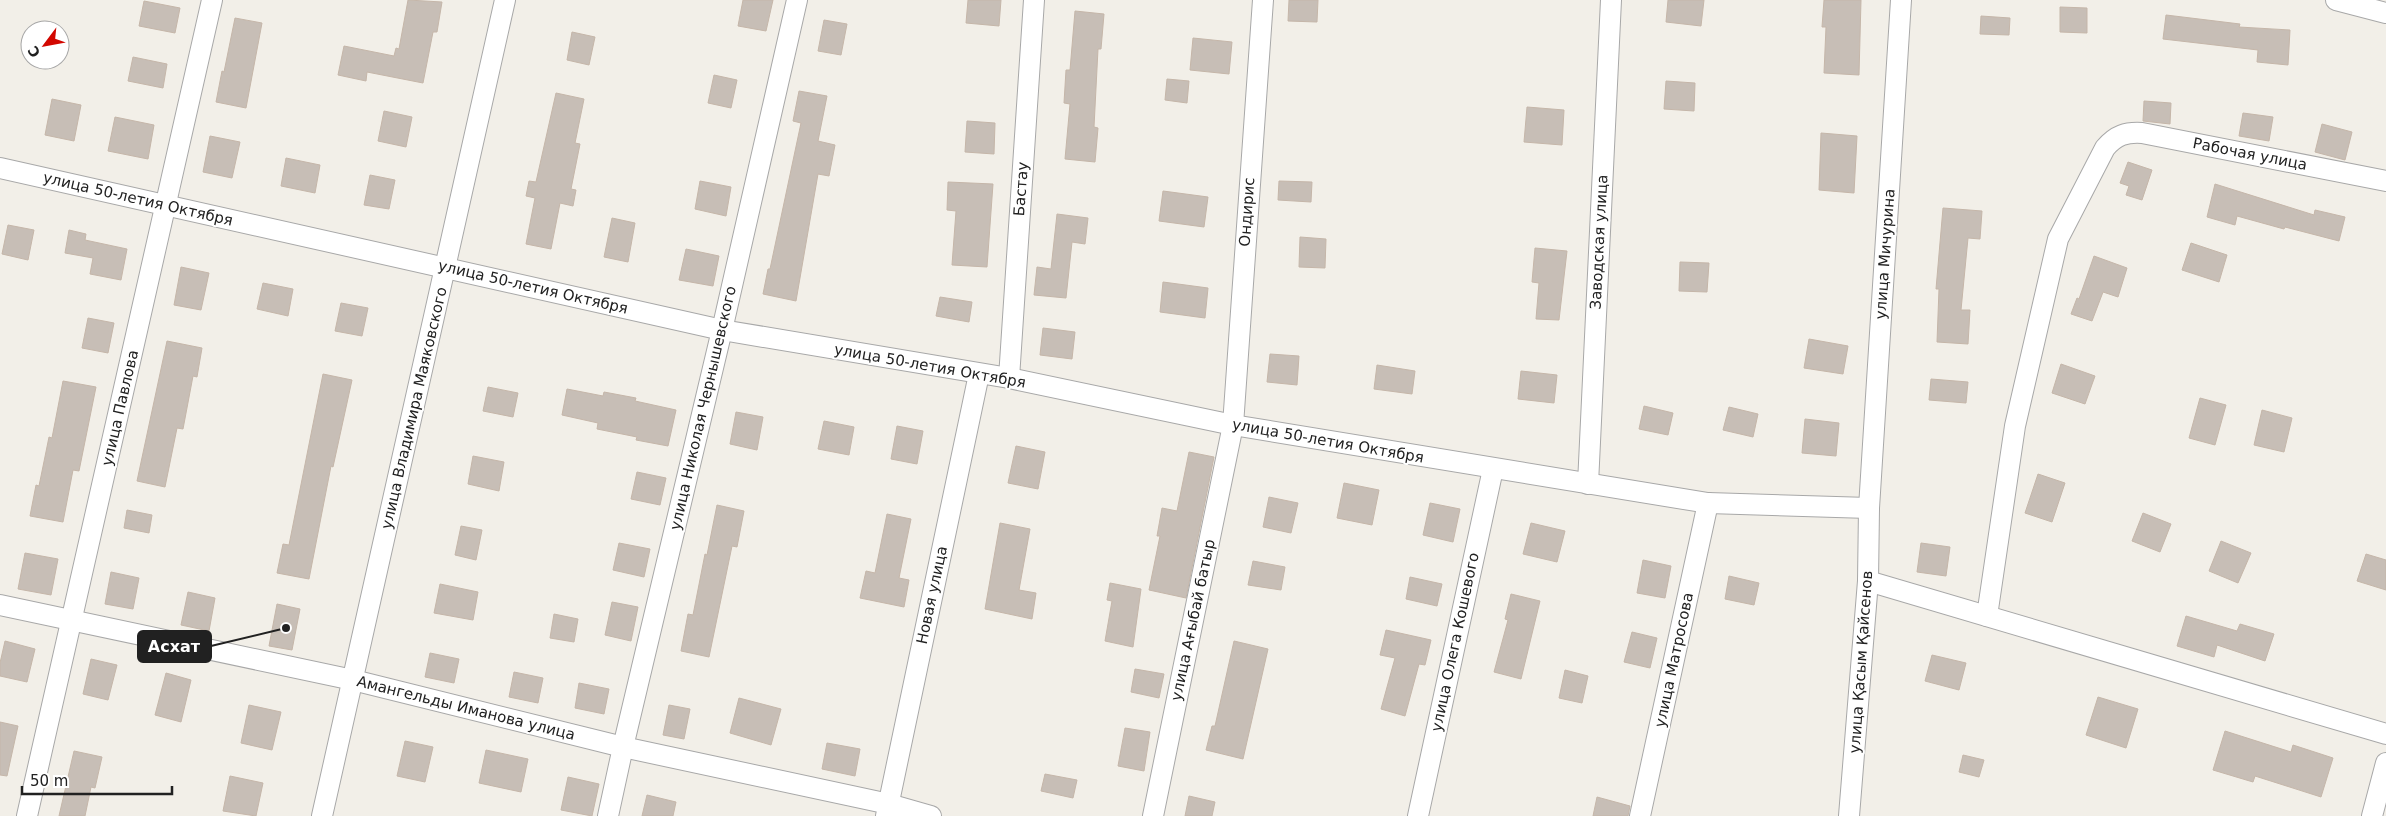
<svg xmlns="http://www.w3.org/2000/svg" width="2386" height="816" viewBox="0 0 2386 816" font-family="'DejaVu Sans',sans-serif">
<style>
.building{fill:#c7beb6;stroke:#c5b6a9}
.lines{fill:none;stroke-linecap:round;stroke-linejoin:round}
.minor-casing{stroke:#a8a8a8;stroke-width:22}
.minor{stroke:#fff;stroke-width:20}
.labels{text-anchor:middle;stroke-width:4;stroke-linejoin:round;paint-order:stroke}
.street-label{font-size:15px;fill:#212121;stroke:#fff}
.leader{fill:none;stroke:#212121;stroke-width:2}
.callout-dot{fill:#212121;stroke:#fff;stroke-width:2}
.callout{fill:#212121;stroke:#212121;stroke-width:2}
.callout-label{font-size:16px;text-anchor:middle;font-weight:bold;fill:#fff}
</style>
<rect width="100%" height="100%" fill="#f2efe8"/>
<g class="building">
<path d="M408,0l34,2 -5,30h-4l-10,51 -56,-11 -1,9 -28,-6 6,-29 50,10 2,-8 3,1z"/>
<path d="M743,0h30l-7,31 -28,-5z"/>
<path d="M968,0h33l-2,26 -33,-3z"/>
<path d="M1289,0h29l-1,22 -29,-1z"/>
<path d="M1668,0h36l-3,26 -35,-4z"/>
<path d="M1824,0h37l-2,75 -35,-2 2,-46h-4z"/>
<path d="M144,1l36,7 -5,25 -36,-7z"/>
<path d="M2060,7l27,1v25l-27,-1z"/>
<path d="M1075,11l29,3 -3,35h-3l-4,78 4,1 -3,34 -30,-3 5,-55 -6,-1 2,-33h4z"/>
<path d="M2166,15l74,9 -1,3 51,3 -2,35 -31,-3 1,-12 -95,-11z"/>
<path d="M1981,16l29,2 -1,17 -29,-1z"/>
<path d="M235,18l27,5 -16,85 -30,-6 6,-31 2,1z"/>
<path d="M824,20l23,4 -6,31 -23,-4z"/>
<path d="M572,32l23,5 -6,28 -22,-5z"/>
<path d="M1193,38l39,4 -3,32 -39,-4z"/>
<path d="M133,57l34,7 -4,24 -35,-7z"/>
<path d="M714,75l23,5 -6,28 -23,-5z"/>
<path d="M1167,79l22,2 -2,22 -22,-3z"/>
<path d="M1666,81l29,2 -1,28 -30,-2z"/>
<path d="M799,91l28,5 -9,45 17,4 -6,31 -11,-2 -22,127 -33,-7 5,-25h2l31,-146 -8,-2z"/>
<path d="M556,93l28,6 -9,44 5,1 -9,45 5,1 -3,16 -13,-3 -9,46 -25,-5 9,-46 -9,-2 3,-15 7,1z"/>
<path d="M52,99l29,6 -7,36 -29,-6z"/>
<path d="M2144,101l27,2 -1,21 -27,-3z"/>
<path d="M1527,107l37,3 -2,35 -38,-3z"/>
<path d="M384,111l28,6 -6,30 -28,-6z"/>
<path d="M2243,113l30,4 -4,24 -30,-5z"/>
<path d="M115,117l39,8 -6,34 -40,-8z"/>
<path d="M967,121l28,2 -1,31 -29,-2z"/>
<path d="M2322,124l30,8 -7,28 -30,-8z"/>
<path d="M1821,133l36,3 -3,57 -35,-3z"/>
<path d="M210,136l30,6 -8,36 -29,-6z"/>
<path d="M286,158l34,7 -5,28 -34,-7z"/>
<path d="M2128,162l24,8 -10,30 -16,-5 3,-9 -9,-3z"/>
<path d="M370,175l25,5 -6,29 -25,-4z"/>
<path d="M700,181l31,6 -5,29 -31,-7z"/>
<path d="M1279,181l33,1 -1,20 -33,-2z"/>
<path d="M948,182l45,2 -6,83 -35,-2 4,-54 -9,-1z"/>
<path d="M2215,184l99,31 1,-5 30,7 -6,24 -54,-14 -1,2 -47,-13 -2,9 -28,-8z"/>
<path d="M1163,191l45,6 -4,30 -45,-6z"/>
<path d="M1943,208l39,3 -2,28 -12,-1 -7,72h9l-2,34 -31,-2 2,-53h-3z"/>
<path d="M1057,214l31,4 -3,26 -13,-2 -6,56 -32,-3 3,-28 14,2z"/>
<path d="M612,218l23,5 -7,39 -24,-5z"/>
<path d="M8,225l26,5 -6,30 -26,-6z"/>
<path d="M69,230l17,4 -1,6 42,9 -6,31 -31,-6 3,-16 -28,-5z"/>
<path d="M1300,237l26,2 -1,29 -26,-1z"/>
<path d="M2191,243l36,12 -8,27 -37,-12z"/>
<path d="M1535,248l32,3 -8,69 -23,-1 3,-36 -7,-1z"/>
<path d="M686,249l33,7 -6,30 -34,-6z"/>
<path d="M2094,256l33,12 -9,29 -15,-5 -11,29 -21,-7 6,-16 2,1z"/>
<path d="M1680,262l29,1 -2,29 -28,-1z"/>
<path d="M181,267l28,6 -8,37 -27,-5z"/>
<path d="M1163,282l45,6 -3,30 -45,-6z"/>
<path d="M263,283l30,6 -5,27 -31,-7z"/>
<path d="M940,297l32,5 -3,20 -33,-6z"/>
<path d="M341,303l27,5 -6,28 -27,-5z"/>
<path d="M88,318l26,5 -6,30 -26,-5z"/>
<path d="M1043,328l32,4 -3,27 -32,-4z"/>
<path d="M1809,339l39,7 -5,28 -39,-6z"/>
<path d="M167,341l35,7 -5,29 -4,-1 -10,53 -6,-1 -12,59 -28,-6z"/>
<path d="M1270,354l29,2 -2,29 -30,-3z"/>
<path d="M2061,364l34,12 -10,28 -33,-11z"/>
<path d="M1377,365l38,6 -3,23 -38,-5z"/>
<path d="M1521,371l36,4 -3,28 -36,-4z"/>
<path d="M323,374l29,6 -19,87 -2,-1 -22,113 -32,-6 6,-29 6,1z"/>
<path d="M1931,379l37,3 -2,21 -37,-3z"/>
<path d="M63,381l33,6 -17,84 -6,-1 -10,52 -33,-6 6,-31 3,1 10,-49 3,1z"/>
<path d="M488,387l30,6 -5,24 -30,-6z"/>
<path d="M567,389l36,7 1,-4 32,6 -1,3 41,9 -8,36 -32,-6 1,-3 -40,-8 1,-6 -36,-8z"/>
<path d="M2200,398l26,7 -11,40 -26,-7z"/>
<path d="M1644,406l29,7 -5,22 -29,-6z"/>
<path d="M1729,407l29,7 -5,23 -30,-7z"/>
<path d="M2262,410l30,8 -8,34 -30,-7z"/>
<path d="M736,412l27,5 -6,33 -27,-6z"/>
<path d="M1805,419l34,4 -3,33 -34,-3z"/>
<path d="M824,421l30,6 -5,28 -31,-6z"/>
<path d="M897,426l26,5 -6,33 -26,-5z"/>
<path d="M1016,446l29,6 -7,37 -30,-6z"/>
<path d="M1189,452l25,5 -28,141 -37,-8 11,-54h-3l5,-28 15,3z"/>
<path d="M473,456l31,6 -5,29 -31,-7z"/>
<path d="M637,472l29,6 -6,27 -29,-6z"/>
<path d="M2038,474l27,9 -13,39 -27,-9z"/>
<path d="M1344,483l35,7 -7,35 -35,-7z"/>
<path d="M1269,497l29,6 -7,30 -28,-6z"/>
<path d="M1430,503l30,6 -7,33 -30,-7z"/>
<path d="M717,505l27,6 -7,36 -5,-1 -23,111 -28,-6 7,-37 5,1 12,-61 2,1z"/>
<path d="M127,510l25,5 -3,18 -25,-5z"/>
<path d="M2143,513l28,11 -11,28 -28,-11z"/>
<path d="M887,514l24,5 -12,59 10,2 -5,27 -44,-9 6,-27 9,2z"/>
<path d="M1000,523l30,6 -11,61 17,3 -4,26 -47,-10z"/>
<path d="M1531,523l34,8 -8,31 -34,-8z"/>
<path d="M461,526l21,4 -6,30 -21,-5z"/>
<path d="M2221,541l30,12 -13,30 -29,-12z"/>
<path d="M619,543l31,6 -6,28 -31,-7z"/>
<path d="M1921,543l29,4 -4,29 -29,-4z"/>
<path d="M25,553l33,6 -7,36 -33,-6z"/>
<path d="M2366,554l20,6v30l-29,-9z"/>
<path d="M1643,560l28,6 -6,32 -28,-5z"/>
<path d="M1253,561l32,6 -4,23 -33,-5z"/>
<path d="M111,572l28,6 -6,31 -28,-5z"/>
<path d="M1729,576l30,7 -5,22 -29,-6z"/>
<path d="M1410,577l32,7 -5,22 -31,-7z"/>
<path d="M1110,583l31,6 -8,58 -28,-6 7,-40 -5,-1z"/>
<path d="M440,584l38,8 -5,28 -39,-7z"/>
<path d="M188,592l27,6 -6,33 -28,-6z"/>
<path d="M1511,594l29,7 -19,78 -27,-7 14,-52 -3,-1z"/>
<path d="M612,602l26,5 -7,34 -26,-6z"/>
<path d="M277,604l23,5 -8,41 -23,-4z"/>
<path d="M554,614l24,5 -4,23 -24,-4z"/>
<path d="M2186,616l51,15 3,-7 34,10 -9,27 -48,-16 -3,12 -37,-11z"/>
<path d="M1386,630l45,10 -6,25 -6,-1 -14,52 -24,-7 14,-51 -15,-3z"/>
<path d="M1632,632l25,6 -7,30 -26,-6z"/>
<path d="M5,641l30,8 -8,33 -27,-6v-13z"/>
<path d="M1234,641l34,8 -25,110 -37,-9 6,-24h3z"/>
<path d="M430,653l29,6 -5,24 -29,-6z"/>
<path d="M1932,655l34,8 -7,27 -34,-9z"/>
<path d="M91,659l26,6 -9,35 -25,-6z"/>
<path d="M1135,669l29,5 -5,24 -28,-6z"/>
<path d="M1565,670l23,6 -6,27 -23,-5z"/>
<path d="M514,672l29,6 -5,25 -29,-6z"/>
<path d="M166,673l25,7 -10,42 -26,-7z"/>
<path d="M579,683l30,6 -5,25 -29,-6z"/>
<path d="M2098,697l40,12 -12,39 -40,-13z"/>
<path d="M739,698l42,11 -10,36 -41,-12z"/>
<path d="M249,705l32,7 -9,38 -31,-7z"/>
<path d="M669,705l21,4 -6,30 -21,-4z"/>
<path d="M0,722l18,4 -11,50 -7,-1z"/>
<path d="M1125,728l25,4 -6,39 -26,-5z"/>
<path d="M2225,731l66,21 2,-7 40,13 -12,39 -66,-21 -2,6 -40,-12z"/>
<path d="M405,741l28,6 -8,35 -28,-6z"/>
<path d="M827,743l33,6 -5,27 -33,-7z"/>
<path d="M486,750l42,9 -7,33 -42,-9z"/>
<path d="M74,751l28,6 -7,31 -4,-1 -6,29h-26z"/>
<path d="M1963,755l21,5 -5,17 -20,-5z"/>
<path d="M1045,774l32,6 -4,18 -32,-7z"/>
<path d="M230,776l33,7 -7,33 -33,-5z"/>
<path d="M568,777l31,7 -7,32 -31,-6z"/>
<path d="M647,795l29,7 -3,14h-31z"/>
<path d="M1189,796l26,6 -3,14h-27z"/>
<path d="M1597,797l33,9 -2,10h-35z"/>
</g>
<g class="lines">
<defs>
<g id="minor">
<path d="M2336,0l50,13"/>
<path d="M0,168l722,162 287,48 224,47 475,78 161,5"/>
<path d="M1009,378l25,-378"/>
<path d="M1588,484l23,-484"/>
<path d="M1868,581l518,153"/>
<path d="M0,605l353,75 270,67 266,57 42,12"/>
<path d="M1987,616l28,-190 43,-187 47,-91c11,-13 21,-16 37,-15l244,48"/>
<path d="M27,816l185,-816"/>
<path d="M322,816l183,-816"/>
<path d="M608,816l15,-69 99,-417 75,-330"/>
<path d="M886,816l93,-442"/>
<path d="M1153,816l80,-391 30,-425"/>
<path d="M1418,816l75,-347"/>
<path d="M1640,816l68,-313"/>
<path d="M1849,816l19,-235 1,-73 32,-508"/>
<path d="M2372,816l14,-53"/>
</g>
</defs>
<use href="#minor" class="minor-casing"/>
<use href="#minor" class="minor"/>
</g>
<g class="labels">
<g class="street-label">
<text transform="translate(2250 154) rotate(11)" y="5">Рабочая улица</text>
<text transform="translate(1021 189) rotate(-86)" y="5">Бастау</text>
<text transform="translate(138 199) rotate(13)" y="5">улица 50-летия Октября</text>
<text transform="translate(1247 212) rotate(-86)" y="5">Ондирис</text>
<text transform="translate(1599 242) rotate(-87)" y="5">Заводская улица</text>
<text transform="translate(1885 254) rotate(-86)" y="5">улица Мичурина</text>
<text transform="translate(533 287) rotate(13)" y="5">улица 50-летия Октября</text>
<text transform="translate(930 366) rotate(10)" y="5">улица 50-летия Октября</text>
<text transform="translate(120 408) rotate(-77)" y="5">улица Павлова</text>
<text transform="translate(414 408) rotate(-77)" y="5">улица Владимира Маяковского</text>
<text transform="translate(703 408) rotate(-77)" y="5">улица Николая Чернышевского</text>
<text transform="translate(1328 441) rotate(10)" y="5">улица 50-летия Октября</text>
<text transform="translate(932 595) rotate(-78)" y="5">Новая улица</text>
<text transform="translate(1193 620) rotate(-78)" y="5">улица Ағыбай батыр</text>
<text transform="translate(1455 642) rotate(-78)" y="5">улица Олега Кошевого</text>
<text transform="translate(1674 660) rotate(-78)" y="5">улица Матросова</text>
<text transform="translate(1861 662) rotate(-86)" y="5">улица Қасым Қайсенов</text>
<text transform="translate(466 708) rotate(14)" y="5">Амангельды Иманова улица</text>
</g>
</g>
<path class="leader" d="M286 628L211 646"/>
<circle class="callout-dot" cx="286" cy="628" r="5"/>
<rect class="callout" x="138" y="631" width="73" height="31" rx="5"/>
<g class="callout-label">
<text x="174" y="652">Асхат</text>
</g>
<g transform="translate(45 45) rotate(238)"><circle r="24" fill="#ffffff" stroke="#a6a6a6"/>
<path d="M0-4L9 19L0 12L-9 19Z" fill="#d20700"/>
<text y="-8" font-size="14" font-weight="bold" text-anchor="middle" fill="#212121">С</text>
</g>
<path d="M22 786v8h150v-8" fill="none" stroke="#212121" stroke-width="2.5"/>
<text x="30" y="786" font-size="15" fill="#212121" stroke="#ffffff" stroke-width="4" paint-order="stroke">50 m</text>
</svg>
